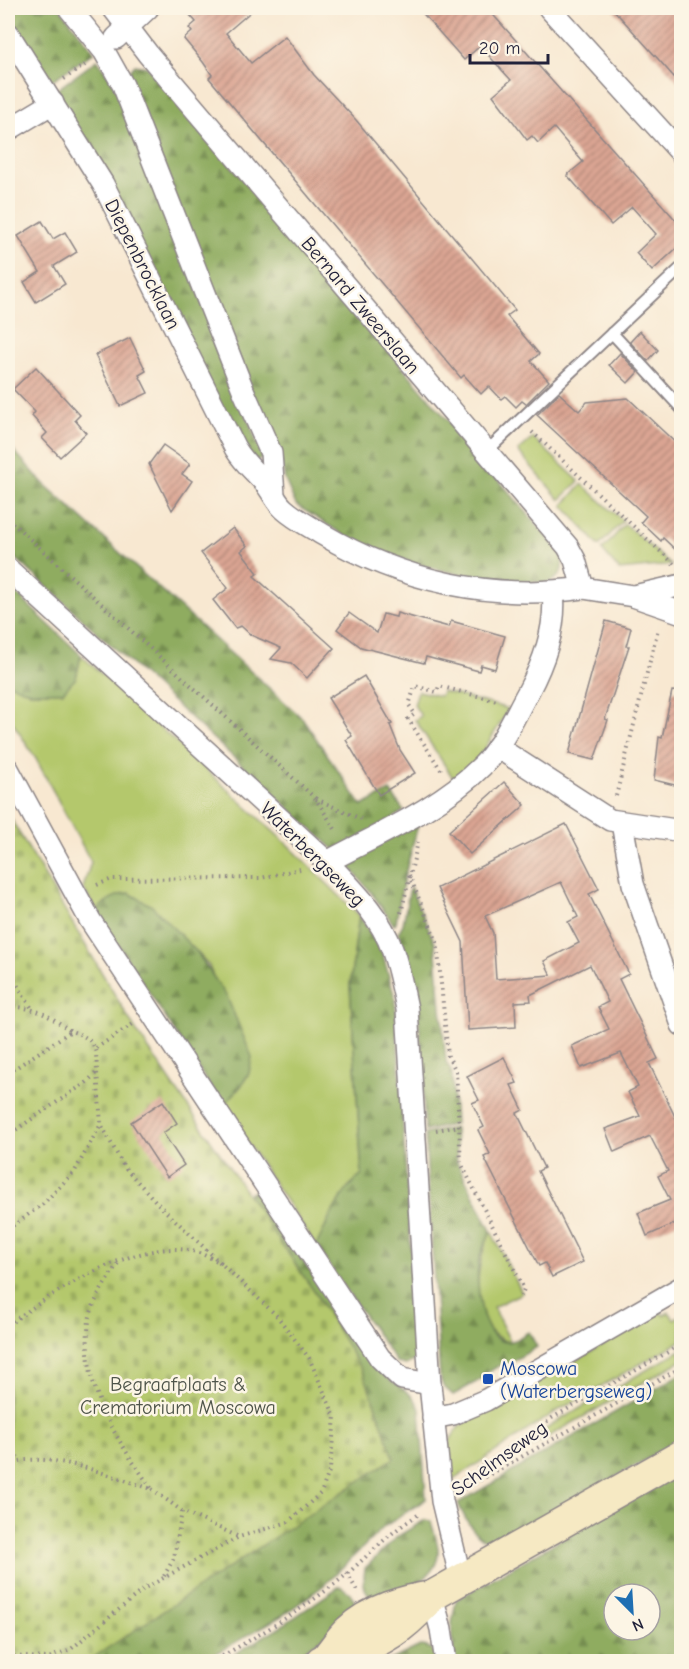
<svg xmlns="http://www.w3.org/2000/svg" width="689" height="1669" viewBox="0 0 689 1669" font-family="'Comic Neue',sans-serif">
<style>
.green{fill:#b4c86c;stroke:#6b7554;stroke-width:1.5}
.forest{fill:url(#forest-firs);stroke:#58674e;stroke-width:1.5;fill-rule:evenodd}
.cemetery{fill:url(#cemetery-stones);stroke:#6b7554;stroke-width:1.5}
.building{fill:url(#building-hatch);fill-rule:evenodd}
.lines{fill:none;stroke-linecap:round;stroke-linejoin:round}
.lane-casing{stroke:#8d8586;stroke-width:14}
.street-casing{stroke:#8d8586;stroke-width:24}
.secondary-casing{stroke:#8d8586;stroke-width:33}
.path{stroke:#8d8586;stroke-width:4;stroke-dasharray:1.5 4.5;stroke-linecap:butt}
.lane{stroke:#fff;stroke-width:10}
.street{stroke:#fff;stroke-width:21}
.secondary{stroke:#f6e9c3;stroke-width:30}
.transit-dot{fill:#1a4fb4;stroke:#fcf5e5;stroke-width:2}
.labels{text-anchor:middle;stroke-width:5;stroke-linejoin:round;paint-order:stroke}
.street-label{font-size:20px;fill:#22223b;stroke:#fcf5e5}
.transit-label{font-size:20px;fill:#164399;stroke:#fcf5e5;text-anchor:start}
.park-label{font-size:20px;fill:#4e544a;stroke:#fcf5e5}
</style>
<defs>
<pattern id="forest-firs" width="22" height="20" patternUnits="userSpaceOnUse" patternTransform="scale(1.5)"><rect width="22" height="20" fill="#8fac60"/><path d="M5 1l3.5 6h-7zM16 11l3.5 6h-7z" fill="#748c50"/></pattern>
<pattern id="cemetery-stones" width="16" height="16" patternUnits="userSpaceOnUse" patternTransform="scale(1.5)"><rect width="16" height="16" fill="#b4c86c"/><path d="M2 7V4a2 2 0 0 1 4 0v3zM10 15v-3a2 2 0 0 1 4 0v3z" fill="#9aac5e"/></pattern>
<pattern id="building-hatch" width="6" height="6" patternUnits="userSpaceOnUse" patternTransform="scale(1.5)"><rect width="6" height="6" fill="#dba593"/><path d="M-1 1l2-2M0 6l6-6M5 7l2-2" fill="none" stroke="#b18679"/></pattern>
</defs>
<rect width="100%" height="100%" fill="#fcf5e5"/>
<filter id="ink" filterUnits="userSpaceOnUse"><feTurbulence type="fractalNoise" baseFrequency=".0167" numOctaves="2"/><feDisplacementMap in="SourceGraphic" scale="12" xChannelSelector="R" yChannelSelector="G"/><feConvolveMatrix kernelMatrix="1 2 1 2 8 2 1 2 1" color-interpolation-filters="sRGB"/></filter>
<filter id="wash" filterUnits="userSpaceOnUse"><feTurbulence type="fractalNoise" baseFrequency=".008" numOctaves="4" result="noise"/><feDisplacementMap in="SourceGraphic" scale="24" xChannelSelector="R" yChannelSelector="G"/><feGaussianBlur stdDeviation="1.35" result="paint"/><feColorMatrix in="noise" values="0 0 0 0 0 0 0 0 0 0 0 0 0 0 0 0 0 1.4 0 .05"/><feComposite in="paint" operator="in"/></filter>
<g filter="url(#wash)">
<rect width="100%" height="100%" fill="#f8e8d1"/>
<g class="green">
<path d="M533,438l46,43 -19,19 -42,-49z"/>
<path d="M582,484l41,37 -24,25 -36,-41z"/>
<path d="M625,524l46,41 -52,5 -17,-20z"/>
<path d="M81,655l205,188 73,72 -9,70 12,190 -13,11 -33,60 -93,-140 18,-20 8,-13 -40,-107 -12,-14 -21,-20 -79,-20 -14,-24 8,-26 -55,-103 -28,-44v-32l2,2 66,-7z"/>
<path d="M418,691l22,5 2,-5 67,18 -30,49 -26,20 -38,-58 6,-4 -7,-11z"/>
<path d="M491,1231l31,62 -29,14 17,34 -3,1c-42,-16 -31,-80 -16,-111z"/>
<path d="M661,1312l2,3 6,-3 5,7 7,-4v26l-129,73 -102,68c-4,-26 -8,-36 11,-57z"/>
<path d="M681,1350v11l-163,93 -10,5 -1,-3 51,-35z"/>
</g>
<g class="forest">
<path d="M8,8h52l34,44 -46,31 -40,-62z"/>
<path d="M97,60l20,27 146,371 -4,2 -10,-1 -194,-368z"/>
<path d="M135,65l12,2 414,486c4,17 0,27 -17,30l-72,-6 -57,-13 -68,-27 -51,-32 -11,-25 -6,-28 -29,-61 -123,-317z"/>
<path d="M8,444l35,39 260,236 59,87 28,-15 14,20 -67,41 -329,-301z"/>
<path d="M8,586l73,69 -5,23 -13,14h-33l-22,-9z"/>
<path d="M418,825l-15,57 -7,40 -2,3 -24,-34 -27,-32z"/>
<path d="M410,887l25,56 11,119 6,11 3,51 -30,7c-4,-58 -1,-147 -27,-198l5,-9z"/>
<path d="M129,893l23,13 45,46 30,45 25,60 -3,16 -8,13 -18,20 -126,-194c7,-12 19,-17 32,-19z"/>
<path d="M359,915l23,37 13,46 22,355 -1,6 -10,6 -9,-2 -81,-117c13,-26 22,-52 46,-71l-12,-190z"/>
<path d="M455,1128l2,34 34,69c-5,10 -10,20 -12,30 -4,18 1,82 29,81 6,0 15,-7 21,-10l8,15 -34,20 -1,-3 -21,12 1,3 -29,16 -10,-9 -3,-9 -15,-243z"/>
<path d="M255,1191l121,177c13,16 37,21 44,41l6,90 -41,27 -62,60 -40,29 -80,46 -142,1 124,-441z"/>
<path d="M681,1374v66l-178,100c-4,1 -11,2 -14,1 -15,-4 -26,-26 -31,-38z"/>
<path d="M681,1470v191h-227l-2,-37 4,-24zM614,1594h36v36h-36z"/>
<path d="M425,1520l6,1c2,9 6,18 7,28 3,31 -41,45 -63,57l-12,-21 2,-17 33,-32z"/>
<path d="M340,1586l10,7 11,20 -73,48 -67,1 65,-39z"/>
<path d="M420,1646c12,0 14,5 18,16h-51z"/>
</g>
<path class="cemetery" d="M8,814l127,215 182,267 47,78 30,84 -306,203h-80z"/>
<g id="blocks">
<g class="building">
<path d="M184,8h71l-29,25 25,30 34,-27 29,39 42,45 159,190 -8,6 32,38 -8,7 18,20 -23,23 -4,-3 -6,6 -11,-11 -4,3 -12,-13 -8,8 -17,-19 -3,3 -252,-300 3,-3 -9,-13 -19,-23 8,-7 -3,-4 7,-6z"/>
<path d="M418,8h69l194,218v18l-29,27 -16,-18 20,-19 -24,-27 -21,18 -44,-50 16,-13 -29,-34 -16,15 -6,-7 -5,4 -34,-45 18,-15 -31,-34 -16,14z"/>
<path d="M612,8h69v77l-22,-25z"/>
<path d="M42,221l11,18 12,-7 12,20 -23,14 11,18 -29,18 -12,-20 16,-10 -22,-36z"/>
<path d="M640,331l18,19 -10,11 -18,-19z"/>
<path d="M130,338l16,33 -7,4 9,18 -28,13 -25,-51z"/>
<path d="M620,353l18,19 -10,11 -19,-18z"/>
<path d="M36,367l44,48 -5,5 11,13 -26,24 -18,-19 5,-5 -15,-17 3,-4 -22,-23z"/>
<path d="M559,393l20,18 8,-9 41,-4 53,50v107l-18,-17 -2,3 -20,-19 5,-6 -109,-101z"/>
<path d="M163,445l27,19 -8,10 10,7 -20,29 -23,-46z"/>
<path d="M233,528l14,18 -6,5 17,22 -4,3 80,72 -27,30 -16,-15 -20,-4 10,-11 -30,-13 -10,-9 -6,2 -22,-28 15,-12 -27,-35z"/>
<path d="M349,613l28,20 6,-19 13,3 1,-4 52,14 2,-6 54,15 -10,33 -14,-4 -2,6 -53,-14 -2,6 -63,-16 -24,-18z"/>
<path d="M606,621l25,7 -5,18h3l-24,73 3,1 -14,40 -25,-6z"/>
<path d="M364,676l28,48 -2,1 10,25 15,23 -36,22 -33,-55 6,-4 -24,-38z"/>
<path d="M672,691l9,1 -2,94 -25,-6 5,-43 3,1z"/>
<path d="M504,782l21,23 -55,49 -21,-23z"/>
<path d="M566,824l33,65 -10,5 40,80 -10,5 39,80 -9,4 32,66v94l-1,-2 -33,15 -9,-23 32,-13 -12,-24 10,-5 -18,-35 -36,16 -9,-23 35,-13 -12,-24 10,-5 -17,-34 -40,15 -9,-22 37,-17 -11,-22 10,-5 -18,-37 -60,30 1,6 -16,1 1,25 -48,3 -5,-88 -26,-54zM561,882l17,35 -10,5 11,21 -35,18 7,14 -55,4 -3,-46 -8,-17z"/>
<path d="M504,1057l13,26 -6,2 12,25 -6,3 27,55 -6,3 45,91 -31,15 -7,-14 -6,3 -55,-109 6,-3 -12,-24 6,-3 -12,-24 7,-3 -12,-24z"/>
<path d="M163,1101l14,22 -14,10 21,32 -17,12 -36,-55z"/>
</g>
</g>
</g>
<g filter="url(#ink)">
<use href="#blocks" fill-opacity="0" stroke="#8d8586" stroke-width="1.5"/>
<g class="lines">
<defs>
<g id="lane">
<path d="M612,333l70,76"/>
<path d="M486,452l196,-185"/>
</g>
<g id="street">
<path d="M69,8l35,43 19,34 121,307 27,61 3,42"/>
<path d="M113,8l35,46 420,493 7,13 8,28 50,8 49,17"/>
<path d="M549,8l133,146"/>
<path d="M8,33l95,151 132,264c9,15 19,23 30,35 7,8 11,19 19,26 11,10 25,17 38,25 79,47 170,67 261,54"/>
<path d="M116,38l32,-30"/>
<path d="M8,130l45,-27"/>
<path d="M8,569l319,293c24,26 53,53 65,87 7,19 11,40 15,60l23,375 12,117 19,79"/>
<path d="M634,596l48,-11"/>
<path d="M497,747l113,73 72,11"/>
<path d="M8,769l82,151 290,438 22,21 28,5"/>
<path d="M622,823l11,61 49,141"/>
<path d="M327,862c52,-28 113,-54 155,-96 20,-20 32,-49 46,-74 16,-30 29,-65 25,-100"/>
<path d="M433,1418l20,-4 33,-14 196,-113"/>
<path d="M432,1596l9,33 5,33"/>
</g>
<g id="secondary">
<path d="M325,1659c8,-9 15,-21 24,-29 21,-20 55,-30 83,-34l250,-141"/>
<path d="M321,1661c12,-6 27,-6 40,-12 31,-13 50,-28 71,-53"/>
</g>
</defs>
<use href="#lane" class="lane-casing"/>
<use href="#street" class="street-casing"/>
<use href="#secondary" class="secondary-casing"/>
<g class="path">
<path d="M64,79l21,-14"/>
<path d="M532,432l142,132"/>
<path d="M8,519l307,279 22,34"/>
<path d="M441,770l-33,-51 7,-5 -6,-9 6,-19 22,6 2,-6 58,15"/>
<path d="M616,796l42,-167"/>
<path d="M316,799l45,20"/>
<path d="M409,875l28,67 11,114 8,15 5,92 63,126 -3,7"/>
<path d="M97,885l15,-6 149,-1 39,-9"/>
<path d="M401,913l17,-71"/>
<path d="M8,970l23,37"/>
<path d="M8,1006c29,2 39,8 63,25"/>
<path d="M96,1048l37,-24"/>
<path d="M8,1073l63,-42c26,9 25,16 26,41l-10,10 -79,53"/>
<path d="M436,1130l23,-4"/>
<path d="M8,1229l35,-25 32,-33 26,-47"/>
<path d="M8,1325c44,-32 127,-87 184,-74 10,2 20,8 30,12"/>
<path d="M8,1449l12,10"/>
<path d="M8,1464c40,-15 104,13 144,25 -36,-50 -72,-103 -63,-168 4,-22 18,-40 29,-58"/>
<path d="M463,1480l89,-62 130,-74"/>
<path d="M152,1489l30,22 57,26"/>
<path d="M464,1489l218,-122"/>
<path d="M347,1573l10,18"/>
<path d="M164,1576l10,-18 8,-47"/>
<path d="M8,1656l40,2 23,-9 74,-61 94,-51 49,-15 33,-29 9,-24 5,-52 -26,-59 -32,-42 -117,-110 -36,-39 -23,-43 -4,-52"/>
<path d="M212,1662c47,-27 94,-54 135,-88 26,-23 44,-43 74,-61"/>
</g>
<use href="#lane" class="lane"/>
<use href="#street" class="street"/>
<use href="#secondary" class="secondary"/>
</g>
</g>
<rect class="transit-dot" x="482" y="1373" width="12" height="12" rx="3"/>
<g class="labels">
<g class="street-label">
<text transform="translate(143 264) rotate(63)" y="7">Diepenbrocklaan</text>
<text transform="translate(361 305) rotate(50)" y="7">Bernard Zweerslaan</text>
<text transform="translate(313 854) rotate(45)" y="7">Waterbergseweg</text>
<text transform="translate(499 1458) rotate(-36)" y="7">Schelmseweg</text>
</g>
<g class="transit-label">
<text x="500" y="1375">Moscowa<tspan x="500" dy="23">(Waterbergseweg)</tspan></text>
</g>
<g class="park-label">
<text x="178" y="1391">Begraafplaats &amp;<tspan x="178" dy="23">Crematorium Moscowa</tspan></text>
</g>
</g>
<rect width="689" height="1669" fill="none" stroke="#fcf5e5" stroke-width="30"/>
<g transform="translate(632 1612) rotate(156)"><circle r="28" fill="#fcf5e5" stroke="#a5a1a1" stroke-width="1.5"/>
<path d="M0-4.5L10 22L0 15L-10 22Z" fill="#1f6fb2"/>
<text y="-9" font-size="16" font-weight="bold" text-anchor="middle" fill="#22223b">N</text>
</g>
<path d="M470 54v9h78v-9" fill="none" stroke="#22223b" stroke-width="3"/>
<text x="479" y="54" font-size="18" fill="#22223b" stroke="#fcf5e5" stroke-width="4.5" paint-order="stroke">20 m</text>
</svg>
